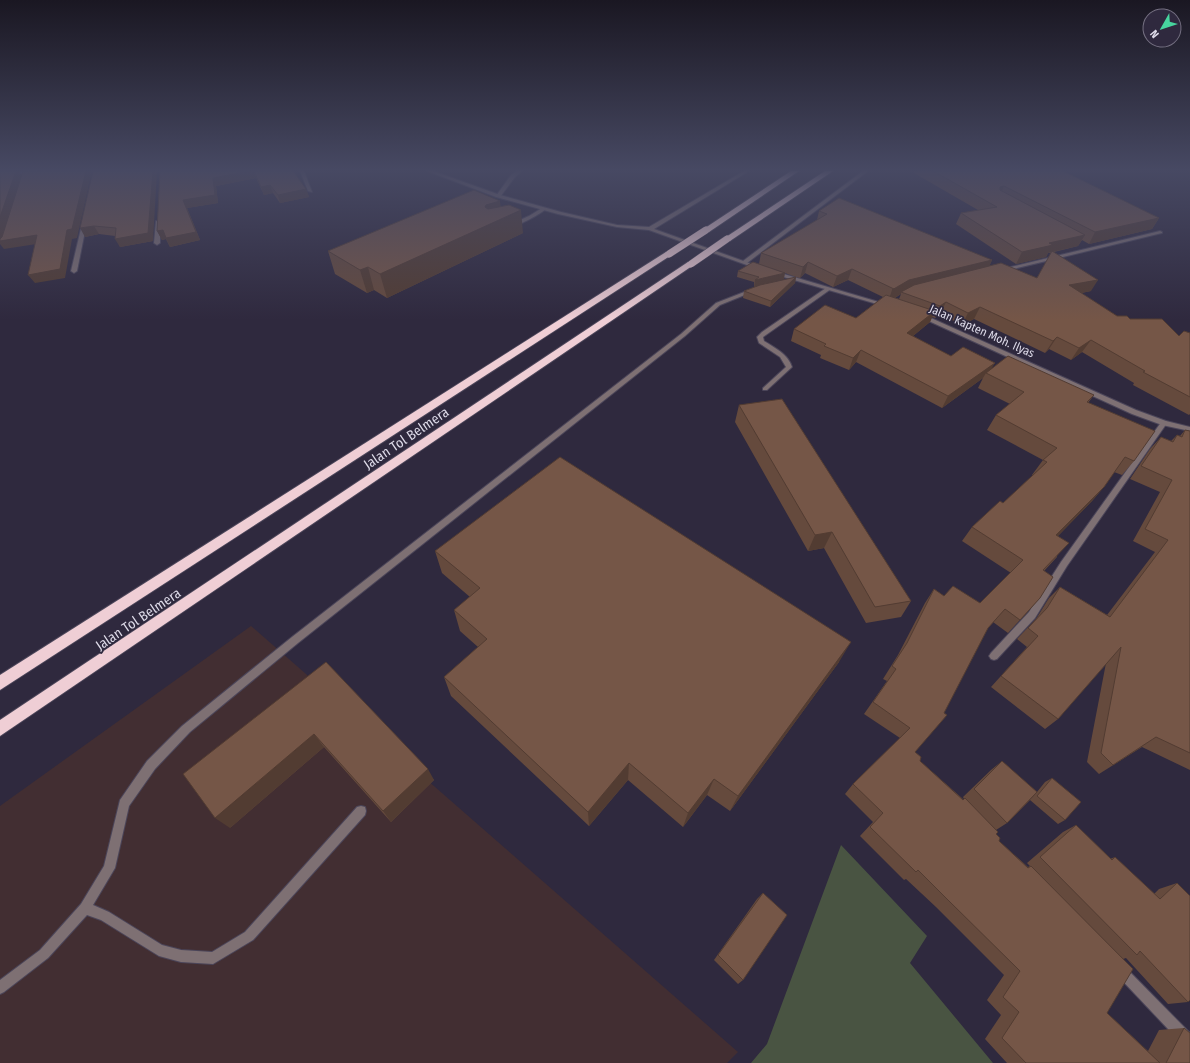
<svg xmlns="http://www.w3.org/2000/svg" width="1190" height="1063" viewBox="0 0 1190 1063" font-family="'Fira Sans Condensed',sans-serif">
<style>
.industrial{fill:#422e32}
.green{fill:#495442}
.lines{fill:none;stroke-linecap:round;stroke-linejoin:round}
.service-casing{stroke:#4b4559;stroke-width:2}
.minor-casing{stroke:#4b4559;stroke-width:2}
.tertiary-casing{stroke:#4b4559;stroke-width:2}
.motorway-casing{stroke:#4b4559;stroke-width:2}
.service{fill:#7e7073;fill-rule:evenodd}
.minor{fill:#7e7073;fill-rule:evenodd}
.tertiary{fill:#7e7073;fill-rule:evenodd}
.motorway{fill:#efced5;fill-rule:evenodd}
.motorway-bridge-casing{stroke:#4b4559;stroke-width:8;stroke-linecap:butt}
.motorway-bridge{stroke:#efced5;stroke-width:7}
.wall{fill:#654a3d;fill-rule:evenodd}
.shaded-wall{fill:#523c32}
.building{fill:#755647;stroke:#523c32}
.labels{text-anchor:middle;stroke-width:3.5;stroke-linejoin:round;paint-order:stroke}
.far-street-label{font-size:12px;fill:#dddae8;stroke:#2f293e}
.street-label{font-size:14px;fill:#dddae8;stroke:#2f293e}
</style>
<rect width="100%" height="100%" fill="#2f293e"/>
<path class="industrial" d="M251,626l487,426 -11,11h-727v-257z"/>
<path class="green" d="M841,845l86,91 -17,27 83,100h-242l16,-19z"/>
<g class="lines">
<defs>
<g id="service">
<path d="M542,208l4,1c-6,5 -31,20 -37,16l20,-9z"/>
<path d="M826,288l5,1 -68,48 1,4c11,7 24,13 28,26l-25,23h-4v-2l23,-21 -6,-10 -21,-14 -2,-6 5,-5z"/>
<path d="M752,289l5,1 -37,15 -35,31 -387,307 -108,89 -35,37 -26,37 -14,62 -22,37 16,7 53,33 19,5 31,2 33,-20 112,-125 4,-1 4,1 1,4 -1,4 -112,125 -40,24 -32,-2 -22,-6 -58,-36 -14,-5 -39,43 -44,34 -4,2v-14l40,-30 41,-46 23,-38 16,-66 27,-39 35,-35 110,-89 389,-303 35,-31z"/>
</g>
<g id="minor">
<path d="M27,171h10l-37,7v-2z"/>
<path d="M300,171h4l8,21 -4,-1z"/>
<path d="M517,171h5l-7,6 -15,20h-4v-1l15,-21z"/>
<path d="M863,171h5l-121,92h-4v-2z"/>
<path d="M83,220l4,1 -10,50 -3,2 -3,-2z"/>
<path d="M156,221l4,1v21l-3,2 -3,-2z"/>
<path d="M1160,231l2,1v1l-161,39 -3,-2z"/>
<path d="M1162,421h4l1,2 -100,143 -32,52 -38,41 -3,1 -3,-1 -2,-3 2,-3 38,-41 32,-50z"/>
<path d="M1121,965l4,2 65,66v16l-5,-2 -68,-72 -2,-4 2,-4z"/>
</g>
<g id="tertiary">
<path d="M427,171h6l67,24 61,17 56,13 32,2 95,-56h5l-95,58 109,39 -5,1 -109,-39 -32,-3 -59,-13 -62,-17z"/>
<path d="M773,272h4l112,33 -5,1 -111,-32z"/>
<path d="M922,314l214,96 30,11 24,6v4l-28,-6 -30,-11 -212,-97v-2z"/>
</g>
<g id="motorway">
<path d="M791,171h8l-90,61 -7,-2z"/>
<path d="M825,171h8l-103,70 -7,-2z"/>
<path d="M666,252l7,2 -673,436v-15z"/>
<path d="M688,262l7,2 -695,472v-16z"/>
</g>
</defs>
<use href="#service" class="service-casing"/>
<use href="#minor" class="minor-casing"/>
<use href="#tertiary" class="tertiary-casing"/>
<use href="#motorway" class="motorway-casing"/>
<use href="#service" class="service"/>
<use href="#minor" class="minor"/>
<use href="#tertiary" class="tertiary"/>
<use href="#motorway" class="motorway"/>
<defs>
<g id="motorway-bridge">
<path d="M669,254l37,-24"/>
<path d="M691,264l36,-25"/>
</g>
</defs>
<use href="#motorway-bridge" class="motorway-bridge-casing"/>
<use href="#motorway-bridge" class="motorway-bridge"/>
</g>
<g class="wall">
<path d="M93,171l60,70 -33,6 -5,-11 -16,-2 -14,3z"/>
<path d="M160,171h133l13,18 3,8 -29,6 -7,-10 -9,2 -8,-17 -40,8 2,17 -31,5 13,32 -30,7 -4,-8 -4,1 -5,-9z"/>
<path d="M914,171h149l96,47 -7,11 -63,15 -7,-4 -4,6 -24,6 37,39 -10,2 36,23 13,3 49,17 11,-3v81l-1,1 -56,-30 1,-2 -52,-31 -11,8 -22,-11 -4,4 -71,-34 -12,6 -22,-11 -5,4 -3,-1 -2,5 -17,14 38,20 40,14 103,25 -6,8 46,58 -12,14 -8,-3 -10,15 -12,14 -34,35 -1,21 -13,14 -4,27 -32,35 -15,-11 -5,6 -73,124 5,9 43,38h1l-1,-2 28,-27 11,-9 35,31 8,-10 7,-4 13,42 -7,4 -28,-24 5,-5 -28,28 -11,7v4l3,7 29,26 2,-1 -3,-3 36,-31 13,-7 34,34 5,-2 39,37 5,-5 18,-6 11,119 -20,2 -42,-46 -3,1 -16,54 41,38 11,-21 25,-2 6,35h-183l-22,-24 16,-24 -14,-15 17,-25 -68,-68 -30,-28 -2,1 -44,-44 13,-14 -28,-28 8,-10 47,-46 -36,-24 23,-33 -4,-2 15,-24 27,-52 9,-14 10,7 36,7 31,-30 -49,-32 10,-14 31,-24 30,-28h-1l11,-15 -56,-30 9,-15 14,-11 -32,-16 5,-10 -41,30 -86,-46 -7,8 -29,-12 1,-3 -30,-14 3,-12 62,-11 27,-21 -35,-17 -15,7 -28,-14 -5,5 -4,-1 -1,6 -25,24 -27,-9 1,-7 52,-14 -25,-9 13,11 -30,8v-5l-17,-5 1,-6 21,-7 2,-11 56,-33 2,-9 173,49 -3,6 48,12 14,-25h-3l-2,4 -30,7 -60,-40 5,-11 17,-3 -64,-37zM901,294l-2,5 -4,-1z"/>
<path d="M501,206l22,27 -136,65 -13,-8 -7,3 -32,-19 -7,-23z"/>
<path d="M739,405l172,196 -10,16 -35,6 -42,-75 -16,3 -73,-129z"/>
<path d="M1185,430l5,1v339l-48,-23 -43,27 -12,-12 19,-99 -48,56 -13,10 -54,-42 36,-40 -10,-8 19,-20 13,-21 11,-11 47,28 48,-63 -22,-11 27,-49 -30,-13 20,-30 11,-12 10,4 6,-6 3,1z"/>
<path d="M435,551l404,111 -109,149 -23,-16 -24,32 -55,-47 -39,46 -138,-130 -7,-19 34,-30 -18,-16 -6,-21 16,-13 -28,-24z"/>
<path d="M326,662l108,118 -43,42 -67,-75 -94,81z"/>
<path d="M763,893l-20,87 -5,4 -24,-24 43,-61z"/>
</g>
<g class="shaded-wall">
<path d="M0,171h19l3,5 -21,65 36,-6 6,8 -39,6 -4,-5z"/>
<path d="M86,171h6l-15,67 -5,1 -7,39 -30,5 -7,-8z"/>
<path d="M153,171h4l-4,70 -33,6 -5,-8z"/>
<path d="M250,171h4l2,7 -40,8 2,17 -31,5 13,32 -30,7 -4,-8 -4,1 -5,-9 26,-31 30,-22z"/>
<path d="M270,185l3,8 -9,2 -3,-8z"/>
<path d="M1004,186l-5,11 1,-10z"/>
<path d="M306,189l3,8 -29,6 -2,-8z"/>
<path d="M500,201l2,18 19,-9 2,23 -136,65 -7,-24 105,-67 1,-2z"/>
<path d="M1159,218l-7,11 -63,15 6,-12z"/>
<path d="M94,226l5,8 -14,3 -5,-9z"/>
<path d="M1085,235l-7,11 -30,7 -2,4 -30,7 6,-12 27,-9z"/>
<path d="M992,260l-5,12 -86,20v2l-13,8 4,-12 17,-10z"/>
<path d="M808,262l-3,11 -5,5 3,-11z"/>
<path d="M368,267l6,23 -7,3 -7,-23z"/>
<path d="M852,269l-4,11 -15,7 4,-11z"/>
<path d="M785,273l-1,6 -30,8 1,-7z"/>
<path d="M796,277l-1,6 -25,24 1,-6z"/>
<path d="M1098,280l-7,11 -29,6 7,-12z"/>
<path d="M946,302l-6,12 -5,4 5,-12z"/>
<path d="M980,307l-6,12 -12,6 6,-12z"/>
<path d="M935,311l-5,11 -28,23 5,-12z"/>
<path d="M1057,337l-8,12 -4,4 8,-12z"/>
<path d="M1091,340l-9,12 -11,8 8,-12z"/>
<path d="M861,350l-5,12 -7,8 4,-12z"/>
<path d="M995,363l-7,11 -2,-1 -3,5 -41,30 6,-12z"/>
<path d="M1104,487l-12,14 -47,48 11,-14z"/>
<path d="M832,532l-8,16 -16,3 7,-16z"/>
<path d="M851,642l-12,20 -109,149 8,-15z"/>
<path d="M314,734l10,13 -94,81 -15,-10z"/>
<path d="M629,763l-1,17 -39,46 -1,-14z"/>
<path d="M428,769l6,11 -43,42 -8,-11z"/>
<path d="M714,779l-7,16 -24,32 5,-14z"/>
</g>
<g class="building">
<path d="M0,171h16l-16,46z"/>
<path d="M23,171h63l-14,58 -5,1 -7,39 -32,6 9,-40 -37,6v-2l2,-2z"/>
<path d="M93,171h60l-5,62 -33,6 1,-11 -22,-2 -14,2z"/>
<path d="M160,171h90l-37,7 2,17 -32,5 13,32 -30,6 -3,-8 -6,1z"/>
<path d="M254,171h39l13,18 -28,6 -8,-10 -9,2z"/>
<path d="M933,171h130l96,47 -64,14 -91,-46 -4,1v3l85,45 -36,8 4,2 -31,7 -61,-39 36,-6z"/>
<path d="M474,190l26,11 -14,4 -1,2 3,2 21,-4 12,5 -141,64 -12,-7 -8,3 -32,-19z"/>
<path d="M839,198l153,62 -83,20 -17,10 2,-1 -42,-20 -15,7 -29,-14 -5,5 -42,-14 66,-39 -8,-3z"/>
<path d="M1052,251l46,29 -29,5 48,31h10l3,3h32l17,17 5,-5 6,2v64l-47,-25 2,-1 -54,-31 -12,8 -22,-11 -4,4 -73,-34 -12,6 -22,-11 -6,4 -39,-14 13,-7 87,-22 36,15z"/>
<path d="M753,262l32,11 -30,7 4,-3 -21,-6z"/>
<path d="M796,277l-25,24 -27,-10 16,-6z"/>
<path d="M886,295l49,16 -28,22 44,23 12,-9 32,16 -47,33 -87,-46 -8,8 -29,-12 2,-2 -32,-15 31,-24 31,13z"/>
<path d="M1008,356l86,39 -7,7 68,29 -21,30 -9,-4 -21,30 -48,48 13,8 -26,27 10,7 -13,21 -20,22 -15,-11 -17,19 -44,85 3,2 -32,37 6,5 -1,4 43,39 2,-2 33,34 -2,2 4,4 -1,3 29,27 3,-2 102,103 -26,44 53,50h-134l-24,-25 17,-26 -16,-15 17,-26 -71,-70 -31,-31 -2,2 -46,-45 13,-14 -30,-29 57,-56 -37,-26 23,-33 -4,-3 15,-23 27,-54 10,7 9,-10 27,17 43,-43 -51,-33 28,-26 3,2 44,-41 -4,-2 14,-12 -61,-33 28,-23 -38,-19z"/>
<path d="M782,399l129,202 -36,6 -43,-75 -17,3 -76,-130z"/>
<path d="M1185,430l5,1v322l-34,-16 -43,28 -12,-12 20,-106 -63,72 -57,-43 37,-40 -10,-8 19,-20 13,-21 50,30 58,-77 -23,-11 27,-49 -31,-14 20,-29 12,5 4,-7 5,2z"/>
<path d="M560,457l291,185 -113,154 -24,-17 -26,34 -59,-50 -41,49 -144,-135 43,-38 -33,-29 26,-22 -45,-37z"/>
<path d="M326,662l102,107 -45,42 -69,-77 -99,84 -32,-44z"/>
<path d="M1002,761l35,31 -30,31 -33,-34z"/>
<path d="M1052,778l29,24 -16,18 -28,-24z"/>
<path d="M1076,825l36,35 3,-3 45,42 17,-16 13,13v104l-2,2 -48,-51 -3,4 -97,-98z"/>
<path d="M763,893l24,22 -44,65 -25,-25z"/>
<path d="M1184,1028l6,5v30h-24z"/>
</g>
<linearGradient id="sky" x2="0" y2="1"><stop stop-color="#1a1722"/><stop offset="0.53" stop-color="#474963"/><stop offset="1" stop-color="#474963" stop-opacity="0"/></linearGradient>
<rect width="1190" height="320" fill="url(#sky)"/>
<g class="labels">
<g class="far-street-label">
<text transform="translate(982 331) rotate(24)" y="4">Jalan Kapten Moh. Ilyas</text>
</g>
<g class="street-label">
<text transform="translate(406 438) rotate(-34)" y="5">Jalan Tol Belmera</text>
<text transform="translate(138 619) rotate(-34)" y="5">Jalan Tol Belmera</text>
</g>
</g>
<g transform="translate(1162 28) rotate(231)"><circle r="19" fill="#2f293e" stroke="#757082"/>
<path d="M0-3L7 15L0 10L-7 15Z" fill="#47d49e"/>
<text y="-6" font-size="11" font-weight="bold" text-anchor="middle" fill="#dddae8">N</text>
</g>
</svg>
